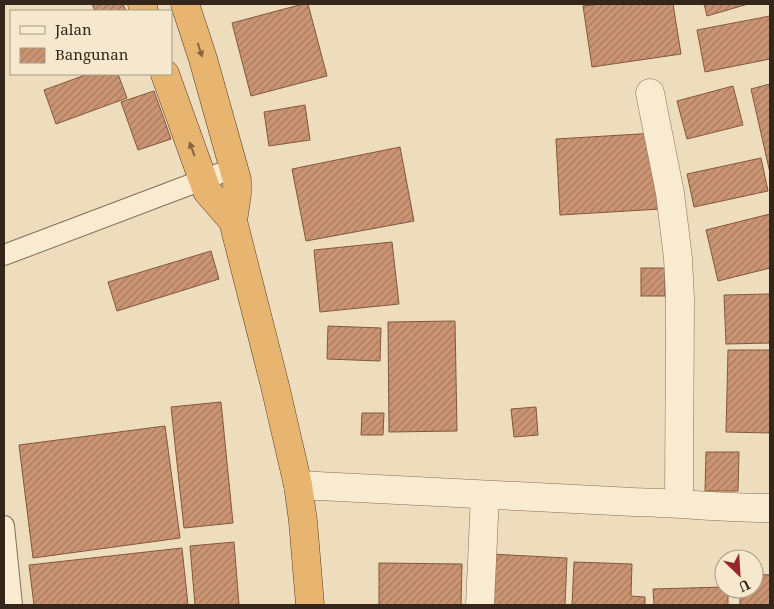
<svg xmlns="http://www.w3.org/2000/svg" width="774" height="609" viewBox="0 0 774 609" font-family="'Noto Serif',serif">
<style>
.building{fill:url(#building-hatch);stroke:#84573c}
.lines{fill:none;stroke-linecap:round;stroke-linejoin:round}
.service-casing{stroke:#856e56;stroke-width:22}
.minor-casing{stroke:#856e56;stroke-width:29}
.tertiary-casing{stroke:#856e56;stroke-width:29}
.trunk-casing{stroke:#523c2b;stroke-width:29}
.service{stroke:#f8ebd0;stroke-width:20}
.minor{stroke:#f8ebd0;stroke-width:28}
.tertiary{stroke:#f8ebd0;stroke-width:28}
.trunk{stroke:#e8b570;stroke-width:28}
.oneway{fill:#856641}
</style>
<defs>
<pattern id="building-hatch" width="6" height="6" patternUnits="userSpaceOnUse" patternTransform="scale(1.25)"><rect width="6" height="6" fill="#cb9573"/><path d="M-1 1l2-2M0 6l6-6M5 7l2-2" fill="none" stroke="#a6795e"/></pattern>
</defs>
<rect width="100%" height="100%" fill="#edddbd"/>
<g class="building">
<path d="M92,4h31l3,7h-31z"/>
<path d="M303,4h5l19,72 -76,20 -19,-73z"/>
<path d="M599,4h74l8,50 -89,13 -9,-61z"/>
<path d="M704,4h44l-41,12z"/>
<path d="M770,16v43l-65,13 -8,-42z"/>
<path d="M88,74h30l9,24 -71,26 -12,-34z"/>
<path d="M770,84v89l-19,-84z"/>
<path d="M733,86l10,39 -56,14 -10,-38z"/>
<path d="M154,91l17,48 -33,11 -17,-48z"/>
<path d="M305,105l5,35 -41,6 -5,-34z"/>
<path d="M656,133l5,76 -101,6 -4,-76z"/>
<path d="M400,147l14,74 -108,20 -14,-72z"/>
<path d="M761,158l7,33 -74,16 -7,-33z"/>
<path d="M770,214v54l-52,13 -12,-51z"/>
<path d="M392,242l7,62 -79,8 -6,-62z"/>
<path d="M211,251l8,28 -102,32 -9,-29z"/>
<rect x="641" y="268" width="24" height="28"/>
<path d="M770,294v49l-44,1 -2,-49z"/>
<path d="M455,321l2,110 -68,1 -1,-110z"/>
<path d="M328,326l53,2 -1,33 -53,-2z"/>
<path d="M728,350h42v83l-44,-1z"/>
<path d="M221,402l12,121 -49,5 -13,-121z"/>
<path d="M536,407l2,28 -24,2 -3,-28z"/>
<path d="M362,413h22l-1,22h-22z"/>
<path d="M165,426l15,112 -147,20 -14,-113z"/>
<path d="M706,452h33l-1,39h-33z"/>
<path d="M234,542l5,63h-44l-5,-59z"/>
<path d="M182,548l6,57h-154l-5,-40z"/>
<path d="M490,554l77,4 -2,47h-77z"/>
<path d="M574,562l58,2 -1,32 14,1v8h-73z"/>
<path d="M379,563l83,1 -1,41h-82z"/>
<path d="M754,574l16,1v30h-30v-16h14z"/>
<path d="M724,587v2h4v16h-74l-1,-16z"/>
</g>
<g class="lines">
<defs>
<g id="service">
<path d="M4,255l230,-87"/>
<path d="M4,526l8,79"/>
</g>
<g id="minor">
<path d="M650,93l20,100 8,65 2,41 -1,204"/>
<path d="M480,605l5,-110"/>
</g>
<path id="tertiary" d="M298,485c112,6 224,12 336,17 46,1 91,6 136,6"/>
<g id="trunk">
<path d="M142,4l2,7"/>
<path d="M185,4l18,55 34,121v14l-4,27 42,165 23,99 5,36 7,84"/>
<path d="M165,74l42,117 26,30"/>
</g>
</defs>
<use href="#service" class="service-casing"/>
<use href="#minor" class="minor-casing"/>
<use href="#tertiary" class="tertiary-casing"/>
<use href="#trunk" class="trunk-casing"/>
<use href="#service" class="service"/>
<use href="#minor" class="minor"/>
<use href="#tertiary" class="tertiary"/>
<use href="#trunk" class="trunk"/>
</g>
<defs><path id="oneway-solid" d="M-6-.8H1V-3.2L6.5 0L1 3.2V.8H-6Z" transform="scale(1.25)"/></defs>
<g class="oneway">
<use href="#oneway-solid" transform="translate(200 50) rotate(72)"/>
<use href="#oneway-solid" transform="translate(192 149) rotate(-110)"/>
</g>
<rect width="774" height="609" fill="none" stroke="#34261b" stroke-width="10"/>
<rect x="10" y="10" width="162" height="65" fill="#f5e8cc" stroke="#a89a85"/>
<rect x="20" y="26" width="25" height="8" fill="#f8ebd0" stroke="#a89a85"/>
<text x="55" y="35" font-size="15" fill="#34261b">Jalan</text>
<rect x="20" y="48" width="25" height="15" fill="url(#building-hatch)" stroke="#a89a85"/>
<text x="55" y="60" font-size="15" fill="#34261b">Bangunan</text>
<g transform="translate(739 574) rotate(155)"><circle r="24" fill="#f5e8cc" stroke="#a89a85"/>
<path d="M0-4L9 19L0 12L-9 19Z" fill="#93272b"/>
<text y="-8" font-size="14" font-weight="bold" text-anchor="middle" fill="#34261b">U</text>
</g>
</svg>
